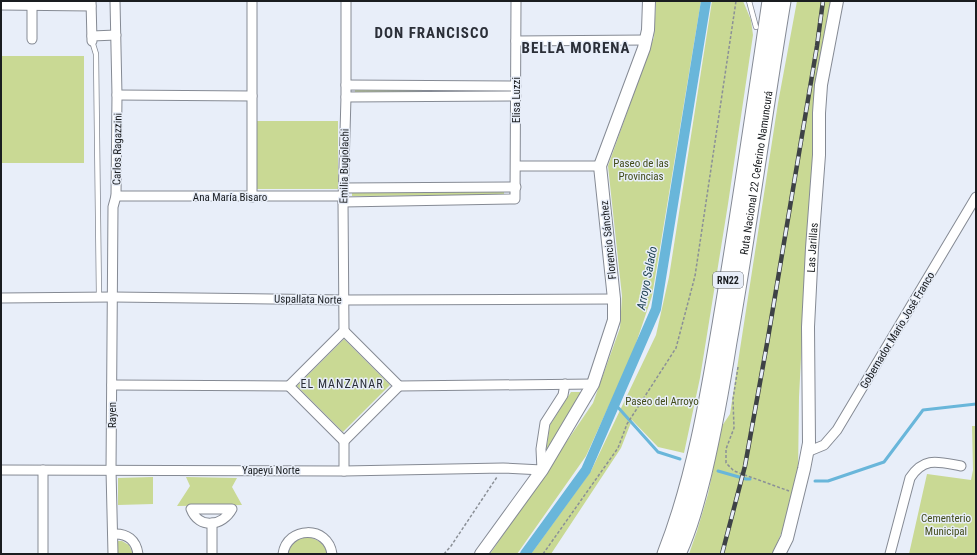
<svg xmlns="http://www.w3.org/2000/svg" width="977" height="555" viewBox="0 0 977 555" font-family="'Roboto Condensed',sans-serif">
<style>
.green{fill:#c9d994}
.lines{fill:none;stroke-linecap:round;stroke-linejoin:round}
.stream{stroke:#69b6da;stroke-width:3}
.canal{stroke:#69b6da;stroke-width:10}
.service-casing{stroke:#858a94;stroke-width:6}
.minor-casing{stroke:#858a94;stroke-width:11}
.tertiary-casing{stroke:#858a94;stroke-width:14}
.trunk-casing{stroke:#858a94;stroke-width:17}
.path{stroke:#8b9097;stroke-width:1.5;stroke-dasharray:3 2;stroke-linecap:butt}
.service{stroke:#fff;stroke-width:4.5}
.minor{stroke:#fff;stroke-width:9}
.tertiary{stroke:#fff;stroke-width:12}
.trunk{stroke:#fff;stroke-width:15}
.rail-casing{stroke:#3e4246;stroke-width:4.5}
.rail{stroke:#e8eef9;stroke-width:3;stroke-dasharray:9;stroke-linecap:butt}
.labels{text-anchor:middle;stroke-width:3;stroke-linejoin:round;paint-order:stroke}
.shield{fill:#e8eef9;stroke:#585c61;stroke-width:1}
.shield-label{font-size:10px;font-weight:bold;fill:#1a1d20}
.street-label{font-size:11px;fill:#1a1d20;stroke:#e8eef9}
.park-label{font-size:11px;fill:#424c1a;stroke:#e8eef9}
.water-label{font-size:12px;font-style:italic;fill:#1b3e4e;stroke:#e8eef9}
.neighbourhood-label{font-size:12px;letter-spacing:1px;fill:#2b2f38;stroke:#e8eef9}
.district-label{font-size:15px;font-weight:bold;letter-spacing:1px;fill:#2b2f38;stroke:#e8eef9}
</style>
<rect width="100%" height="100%" fill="#e8eef9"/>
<g class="green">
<path d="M656,1h45l-49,295 -20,59 -46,101 -69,98h-27l103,-151 27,-75 2,-32 -14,-130 46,-129z"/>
<path d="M712,1h31l8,19 2,15 -25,169 -28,174 -16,75 -26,-6 -26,-27 -11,28 -70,106h-20l60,-83 65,-136 13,-58z"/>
<path d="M797,1h37l-19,160 -11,140 -5,96 -1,79 -11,42 -14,36h-84l8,-23 11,-37 14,-68 8,-12 48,-311z"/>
<rect x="1" y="56" width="83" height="107"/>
<rect x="355" y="89" width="152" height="4"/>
<rect x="257" y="121" width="81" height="68"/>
<path d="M504,191v4l-152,1v-4z"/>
<path d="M344,339l46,46 -47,47 -46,-46z"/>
<path d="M571,392h12l-37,59 4,-26z"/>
<path d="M972,426h4v128h-67l18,-80 44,6 2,-10z"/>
<path d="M153,477v27l-35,1v-27z"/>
<path d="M186,477l51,1 -5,9 10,18 -65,1 13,-20z"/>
<path d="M307,537c10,2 18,6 20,17h-39c2,-10 9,-15 19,-17z"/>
<path d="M117,541h5l7,4 4,9h-15z"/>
</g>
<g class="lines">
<g class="stream">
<path d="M615,404l43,48 22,7"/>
<path d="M718,471l28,8h4"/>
<path d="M815,481h13l56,-19 39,-52 53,-6"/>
</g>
<path class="canal" d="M525,554l61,-84 70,-161 50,-308"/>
<defs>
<g id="service">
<path d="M749,1l7,26"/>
<path d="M92,41l4,13 3,243"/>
</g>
<g id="minor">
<path d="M91,1l1,40"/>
<path d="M1,5l90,1"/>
<path d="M32,5v34"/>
<path d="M92,36l24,-1"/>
<path d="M516,41l130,-1"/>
<path d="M346,85l170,1"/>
<path d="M117,95l135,1"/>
<path d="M346,97l170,-1"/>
<path d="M516,166h84"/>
<path d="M344,188l172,-1"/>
<path d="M116,196h227"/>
<path d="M252,197v-196"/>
<path d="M343,202l172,-3 1,-198"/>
<path d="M1,298l112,-1 231,3 270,-1"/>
<path d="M344,331l-1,-129 3,-105v-96"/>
<path d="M344,331l55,55 -55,55 -55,-55z"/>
<path d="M112,385l177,1"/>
<path d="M399,386l194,-2"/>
<path d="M344,441v30"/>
<path d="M807,452l17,-7 13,-15 139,-233"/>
<path d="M1,470l343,1 159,-3 39,2 -1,-21 4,-26 18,-28 2,-11"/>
<path d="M43,470v84"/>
<path d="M191,509h41c-9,17 -33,21 -41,0z"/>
<path d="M212,523v31"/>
<path d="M113,534c14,-1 23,6 25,20"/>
<path d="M113,554l-2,-84 2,-263 3,-11 1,-101 -2,-94"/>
<path d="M283,554c4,-28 45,-29 49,0"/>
<path d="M890,554l20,-76c14,-22 29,-16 51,-12"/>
</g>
<g id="tertiary">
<path d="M481,554l61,-84 51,-86 21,-64v-21l-14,-133 44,-118 4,-18 1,-29"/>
<path id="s1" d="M779,554l8,-16 17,-69 5,-26 -1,-116 4,-79 7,-93v-42l2,-28 16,-84"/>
</g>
<g id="trunk">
<path d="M665,554c31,-79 44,-164 58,-247 17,-102 32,-204 47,-306"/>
<path id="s2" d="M678,554c12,-26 19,-53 26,-81 10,-43 18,-87 25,-131 20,-113 35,-227 54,-341"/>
</g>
</defs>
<use href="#service" class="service-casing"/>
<use href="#minor" class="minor-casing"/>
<use href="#tertiary" class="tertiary-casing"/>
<use href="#trunk" class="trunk-casing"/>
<g class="path">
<path d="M738,367l-5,32 1,29 -8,21v14l8,8 55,20"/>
<path d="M444,554l7,-8 46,-69"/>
<path d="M543,554l75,-106 9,-24 49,-76 19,-72 41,-275"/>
</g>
<use href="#service" class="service"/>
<use href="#minor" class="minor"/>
<use href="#tertiary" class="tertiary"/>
<use href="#trunk" class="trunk"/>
<defs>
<path id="rail" d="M722,554l23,-88 23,-128 49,-292 6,-45"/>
</defs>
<use href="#rail" class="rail-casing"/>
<use href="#rail" class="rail"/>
</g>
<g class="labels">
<rect class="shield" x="713" y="272" width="30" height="16" rx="3"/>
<g class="shield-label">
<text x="728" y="284">RN22</text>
</g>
<g class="street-label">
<text transform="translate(516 100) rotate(-90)" y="4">Elisa Luzzi</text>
<text transform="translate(117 149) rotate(-89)" y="4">Carlos Ragazzini</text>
<text transform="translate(344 166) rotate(-89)" y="4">Emilia Bugiolachi</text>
<text dy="4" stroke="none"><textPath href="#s2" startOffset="390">Ruta Nacional 22 Ceferino Namuncurá</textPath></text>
<text x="230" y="201">Ana María Bisaro</text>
<text transform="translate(608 240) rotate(-96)" y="4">Florencio Sánchez</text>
<text dy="4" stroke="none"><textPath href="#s1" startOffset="311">Las Jarillas</textPath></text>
<text transform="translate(308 299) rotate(1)" y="4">Uspallata Norte</text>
<text transform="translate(897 330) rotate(-59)" y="4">Gobernador Mario José Franco</text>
<text transform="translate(112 415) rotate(-90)" y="4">Rayen</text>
<text x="271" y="474">Yapeyú Norte</text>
</g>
<g class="park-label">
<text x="641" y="167">Paseo de las<tspan x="641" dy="13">Provincias</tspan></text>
<text x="662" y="405">Paseo del Arroyo</text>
<text x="946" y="522">Cementerio<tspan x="946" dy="13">Municipal</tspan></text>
</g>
<g class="water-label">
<text transform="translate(647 278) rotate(-79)" y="4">Arroyo Salado</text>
</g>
<g class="neighbourhood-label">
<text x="342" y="388">EL MANZANAR</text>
</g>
<g class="district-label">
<text x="432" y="38">DON FRANCISCO</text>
<text x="576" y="53">BELLA MORENA</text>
</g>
</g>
<rect width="977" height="555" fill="none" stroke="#1a1d20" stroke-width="4"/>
</svg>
